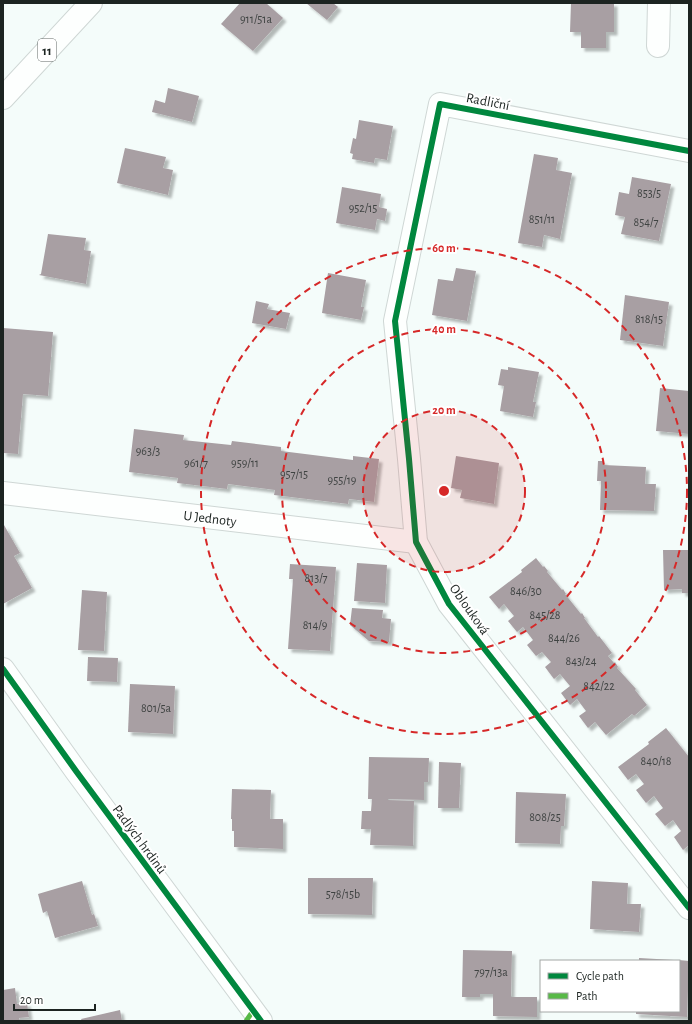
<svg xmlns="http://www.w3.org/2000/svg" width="692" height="1024" viewBox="0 0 692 1024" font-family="'Alegreya Sans',sans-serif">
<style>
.building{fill:#a89fa3;filter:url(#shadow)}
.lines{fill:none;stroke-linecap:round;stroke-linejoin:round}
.minor-casing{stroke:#cfd7d5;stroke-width:24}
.major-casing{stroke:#cfd7d5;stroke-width:24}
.minor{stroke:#fdfffe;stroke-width:22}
.major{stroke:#fdfffe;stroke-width:22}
.quiet{stroke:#58b947;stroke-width:5;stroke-dasharray:10 5;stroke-linecap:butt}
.cycleway-casing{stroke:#fff;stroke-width:8}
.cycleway{stroke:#00873e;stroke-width:6}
.ring{fill:none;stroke:#d62828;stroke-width:2;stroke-dasharray:7 5}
.labels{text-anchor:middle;stroke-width:4;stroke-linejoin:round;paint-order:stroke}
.number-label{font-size:12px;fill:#3f4342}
.shield{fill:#fff;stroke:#606664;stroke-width:1}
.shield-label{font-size:13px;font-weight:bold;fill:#1c2421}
.street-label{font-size:14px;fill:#1c2421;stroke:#fff}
.centre{fill:#d62828;stroke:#fff;stroke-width:2}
.ring-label{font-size:12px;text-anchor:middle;font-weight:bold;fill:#d62828;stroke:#fff;stroke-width:4;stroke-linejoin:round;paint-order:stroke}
</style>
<defs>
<filter id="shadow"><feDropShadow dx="3.5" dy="3.5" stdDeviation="1" flood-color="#0004"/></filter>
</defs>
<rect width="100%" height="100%" fill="#f4fcfa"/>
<g class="building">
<path d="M240,3h26l17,15 -30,33 -32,-27z"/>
<path d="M306,3h27l5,4 -11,13z"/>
<path d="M571,3h43v29h-8v16h-25v-16h-11z"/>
<path d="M168,88l31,8 -7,26 -40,-10 3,-12 10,3z"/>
<path d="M359,120l34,6 -6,34 -12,-2 -1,5 -22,-4 1,-5 -3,-1 3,-15 3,1z"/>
<path d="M125,148l41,9 -3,11 10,2 -5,25 -51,-12z"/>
<path d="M534,154l24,4 -2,12 16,3 -12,66 -16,-4 -2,12 -24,-4z"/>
<path d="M632,177l39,7 -12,57 -38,-7 4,-17 -10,-2 4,-23 10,2z"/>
<path d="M342,187l39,7 -2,13 8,2 -2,12 -8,-2 -2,11 -39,-7z"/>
<path d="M48,234l38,4 -2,12 7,1 -5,33 -47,-9 2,-1z"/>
<path d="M456,268l20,3 -9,50 -35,-6 6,-36 15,2z"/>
<path d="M328,273l38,7 -5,27h3l-3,13 -39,-7z"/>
<path d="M625,295l44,7 -6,44 -43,-6z"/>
<path d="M256,301l13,3 -2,5 23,4 -4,16 -34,-6z"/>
<path d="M3,328l50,4 -5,64 -25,-2 -5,60 -15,-1z"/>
<path d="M508,367l31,5 -6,30h3l-3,15 -33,-6 4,-25 -6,-1 3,-16 7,1z"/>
<path d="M660,388l29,3v43l-33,-3z"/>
<path d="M134,429l50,6 -1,5 48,5 1,-4 49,6v4l72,9v-4l26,3 -5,43 -25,-3 -1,5 -74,-9 1,-5 -47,-6 -1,5 -50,-6 1,-5 -49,-6z"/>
<path d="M456,456l43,7 -5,41 -34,-6 2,-8 -11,-2z"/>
<path d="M598,461h6v4l42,2 -1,17h11l-2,27 -54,-1 1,-29h-4z"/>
<path d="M4,525l16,28 -6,3 18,32 -29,16z"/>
<path d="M663,550h26v43h-7v-4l-18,1z"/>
<path d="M536,558l7,9 1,-1 4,5 -1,1 15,18 1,-1 3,5h-1l16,20 1,-1 3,5h-1l14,19 1,-1 13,17 -4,3 6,7 1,-1 3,5 -1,1 19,21 -1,1 12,15 -13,11 -2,-2 -26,21 -11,-13 -7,6 -9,-12 7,-5 -9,-12 -7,6 -9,-12 9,-7 -10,-12 -6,5 -9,-12 6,-5 -9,-10 -6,4 -9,-11 6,-5 -10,-13 -6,5 -9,-11 6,-5 -10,-12 -5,5 -10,-12 33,-25 -1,-2z"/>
<path d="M357,563l30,2 -2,38 -31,-2z"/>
<path d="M290,564l46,3 -6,84 -42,-2 5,-70h-4z"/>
<path d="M82,590l25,2 -3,59 -26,-1z"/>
<path d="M352,608l31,2 -1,8 9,1 -2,23 -20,-1 -19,-16z"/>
<path d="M88,657l30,1 -1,24 -30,-1z"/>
<path d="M130,684l45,2 -2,48 -45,-2z"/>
<path d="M666,728l23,29v88l-6,5 -9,-13 7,-6 -8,-11 -8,6 -10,-12 8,-6 -9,-12 -8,7 -10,-13 8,-6 -8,-10 -8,6 -10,-13 31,-23 -1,-2z"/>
<path d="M369,757l60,1 -1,24h-4v18l-36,-1v1l26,1 -1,45 -43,-1 1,-16h-10l1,-18h9l1,-12h-4z"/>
<path d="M439,762l22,1 -2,45h-21z"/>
<path d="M232,789l39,1 -1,29h13v30l-49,-2v-16h-2v-12h-1z"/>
<path d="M516,792l50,2 -2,32h-3l-1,18 -45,-1z"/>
<path d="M308,878h65l-1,37 -64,-1z"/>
<path d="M82,881l10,34 2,-1 4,12 -43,12 -8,-27 -4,2 -5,-19z"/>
<path d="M592,881l36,2 -1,21h14l-2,28 -49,-3z"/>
<path d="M463,950l49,1 -1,46h26v20l-44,-1v-22h-13v3h-18z"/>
<path d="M639,958l35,2v1h-35z"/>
<path d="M679,960l10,1 -2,56 -51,-3v-3h43z"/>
<path d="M15,988l2,16 10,-1 2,14 -10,1 1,3h-17v-31z"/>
<path d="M120,1010l2,11h-40l-1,-2z"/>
</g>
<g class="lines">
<defs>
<g id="minor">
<path d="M658,46l1,-43"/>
<path d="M689,151l-249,-47 -45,217 14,138 7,83 33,62 240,304"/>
<path d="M3,493l413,49"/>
<path d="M3,669l73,102 185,250"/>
</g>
<path id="major" d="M3,98l88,-95"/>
</defs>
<use href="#minor" class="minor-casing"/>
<use href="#major" class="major-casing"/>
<use href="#minor" class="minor"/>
<use href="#major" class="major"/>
<path class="quiet" d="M246,1021l7,-10"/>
<defs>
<g id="cycleway">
<path d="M689,151l-249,-47 -45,217 14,138 7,83 33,62 240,304"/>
<path d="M3,669l73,102 185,250"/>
</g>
</defs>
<use href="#cycleway" class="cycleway-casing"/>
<use href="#cycleway" class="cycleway"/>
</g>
<circle cx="444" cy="491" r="81" fill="#d62828" fill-opacity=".12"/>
<g class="ring">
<circle cx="444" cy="491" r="81"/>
<circle cx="444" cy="491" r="162"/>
<circle cx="444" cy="491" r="243"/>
</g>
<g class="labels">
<g class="number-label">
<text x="256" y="23">911/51a</text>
<text x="649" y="197">853/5</text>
<text x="363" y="212">952/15</text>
<text x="542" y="223">851/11</text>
<text x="646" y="226">854/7</text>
<text x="649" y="323">818/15</text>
<text x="148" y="455">963/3</text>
<text x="196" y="467">961/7</text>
<text x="245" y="467">959/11</text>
<text x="294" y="478">957/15</text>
<text x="342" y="484">955/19</text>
<text x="316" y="582">813/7</text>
<text x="526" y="595">846/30</text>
<text x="545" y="619">845/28</text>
<text x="315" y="629">814/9</text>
<text x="564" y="642">844/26</text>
<text x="581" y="665">843/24</text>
<text x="599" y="690">842/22</text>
<text x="156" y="712">801/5a</text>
<text x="656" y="765">840/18</text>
<text x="545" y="821">808/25</text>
<text x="343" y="898">578/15b</text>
<text x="491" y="976">797/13a</text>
</g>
<rect class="shield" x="38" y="39" width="18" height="22" rx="3"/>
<g class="shield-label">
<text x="47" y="55">11</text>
</g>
<g class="street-label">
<text transform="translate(488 101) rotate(11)" y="5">Radliční</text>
<text transform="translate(210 518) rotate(7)" y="5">U Jednoty</text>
<text transform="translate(470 609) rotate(55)" y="5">Oblouková</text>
<text transform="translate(140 839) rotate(54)" y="5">Padlých hrdinů</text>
</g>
</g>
<circle cx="444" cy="491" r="6" class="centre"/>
<g class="ring-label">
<text x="444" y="252">60 m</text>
<text x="444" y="333">40 m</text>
<text x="444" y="414">20 m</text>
</g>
<rect width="692" height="1024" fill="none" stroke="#1c2421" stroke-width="8"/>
<rect x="540" y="960" width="140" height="52" fill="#ffffff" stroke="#a4a7a6"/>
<rect x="548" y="973" width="20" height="6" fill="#00873e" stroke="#a4a7a6"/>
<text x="576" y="980" font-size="12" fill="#1c2421">Cycle path</text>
<rect x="548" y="993" width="20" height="6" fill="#58b947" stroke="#a4a7a6"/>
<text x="576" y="1000" font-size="12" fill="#1c2421">Path</text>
<path d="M14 1004v6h81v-6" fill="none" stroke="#1c2421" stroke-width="2"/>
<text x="20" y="1004" font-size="12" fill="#1c2421" stroke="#ffffff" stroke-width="3" paint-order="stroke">20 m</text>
</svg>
